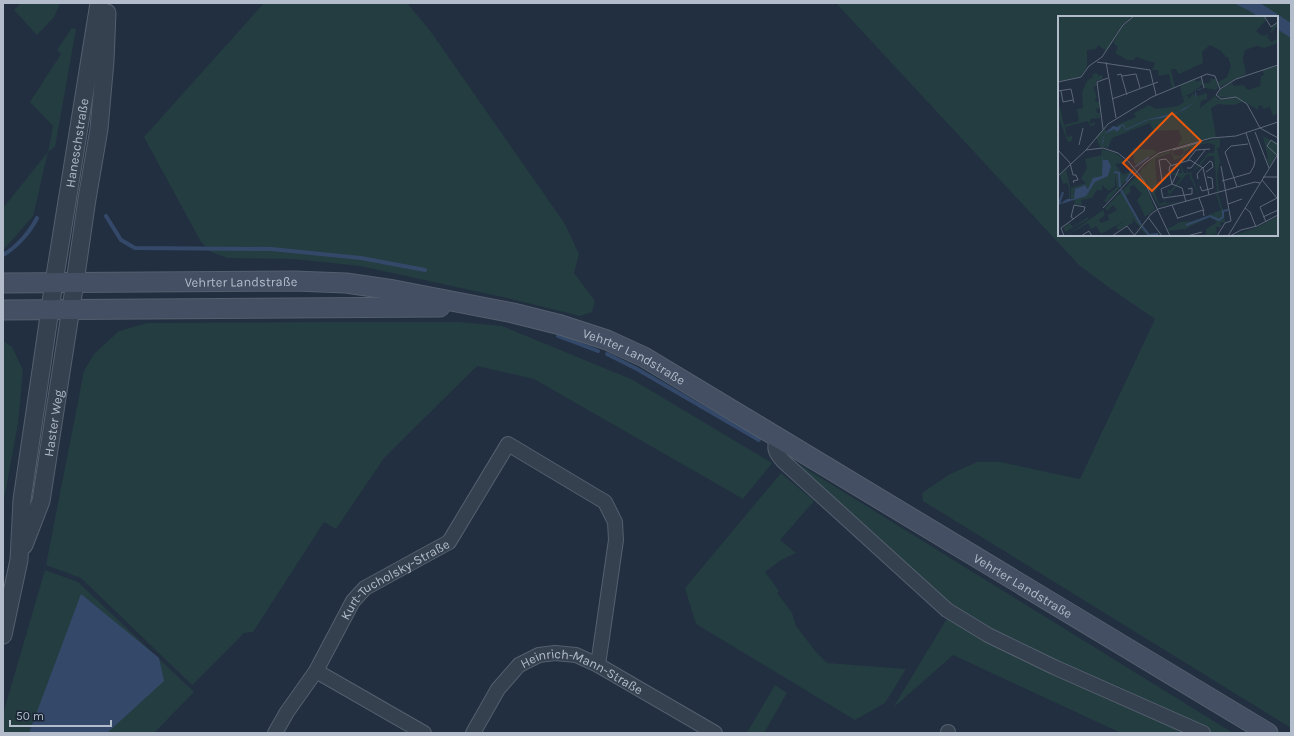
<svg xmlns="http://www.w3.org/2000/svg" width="1294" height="736" viewBox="0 0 1294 736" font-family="Karla,sans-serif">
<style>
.green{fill:#243d41;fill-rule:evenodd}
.water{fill:#344969}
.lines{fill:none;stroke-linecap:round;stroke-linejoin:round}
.stream{stroke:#344969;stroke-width:4}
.minor-casing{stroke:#545f6e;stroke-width:16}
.tertiary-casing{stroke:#545f6e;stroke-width:19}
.secondary-casing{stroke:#545f6e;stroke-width:21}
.minor{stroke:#364150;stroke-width:14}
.tertiary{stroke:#364150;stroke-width:17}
.secondary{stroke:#444f63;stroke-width:19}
.labels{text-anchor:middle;stroke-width:3;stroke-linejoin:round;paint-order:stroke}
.street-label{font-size:13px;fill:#b2bccb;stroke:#1b2635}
.inset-river{fill:none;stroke:#344969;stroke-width:2}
.inset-road{fill:none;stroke:#5c6778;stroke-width:1}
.view{fill:#e8590c;fill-opacity:0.15;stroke:#e8590c;stroke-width:2}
.inset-edge{fill:none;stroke:#b2bccb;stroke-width:2}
</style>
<rect width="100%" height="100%" fill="#222f40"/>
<g class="green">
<path d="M21,3h39l-6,14 -17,18 -23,-25z"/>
<path d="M264,3h143l24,29 134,192 14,30 -5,19 21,28 -3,11 -12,4 -73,-18 -147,-32 -67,-7 -65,-1 -17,-6 -10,-10 -57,-105z"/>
<path d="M836,3h455v725l-368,-227 -1,-8 28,-19 27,-12h23l80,17 75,-160 -44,-30 -32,-24zM1059,17h218v218h-218z"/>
<path d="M72,28l4,1 -21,118 -7,5 -15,64 -27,31 -3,2v-41l45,-56 5,-26 -23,-24 31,-48 -4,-4z"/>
<path d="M330,322h129l43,4 131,54 139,83 -29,36 -209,-120 -57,-13 -93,92 -48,71 -12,-7 -71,110 -9,1 -52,52 -111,-107 -35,-13 38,-194 10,-17 25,-23 29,-8z"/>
<path d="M3,341l9,6 11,23 -5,53 -15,82z"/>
<path d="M792,460l441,273h-112l-168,-78 -60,53 61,-101z"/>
<path d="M781,473l33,28 -34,39 16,13 -15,7 -16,12 14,19 -2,2 15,20 4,13 20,26 11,11 79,6 -21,34 -30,17 -159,-96 -11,-36z"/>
<path d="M45,570l33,12 116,110 -40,41h-151v-19z"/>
<path d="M775,685l12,8 -23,40h-17z"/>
</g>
<g class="water">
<path d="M1233,3h27l31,20v15l-14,-9v-12h-18l-11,-7z"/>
<path d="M81,594l78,64 5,23 -57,52h-78z"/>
</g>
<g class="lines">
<g class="stream">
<path d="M106,216l15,24 14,8 136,1 90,9 64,12"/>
<path d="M3,255c14,-8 27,-23 34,-37"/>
<path d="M558,336l40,15"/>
<path d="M607,354l30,15 122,71"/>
</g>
<defs>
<g id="minor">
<path d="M778,437c-5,11 -3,15 5,24l164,149 41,25 66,32 149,66"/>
<path d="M316,671l108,62"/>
<path d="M948,732v1"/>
<path id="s1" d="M275,733l12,-21 29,-41 37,-70 12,-13 84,-46 59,-98 97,58 10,20 1,18 -18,125"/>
<path id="s2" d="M473,733l25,-44 21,-24 20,-10 16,-2 21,2 22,10 117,68"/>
</g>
<g id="tertiary">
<path id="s3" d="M24,545l17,-44 34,-219 12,-83 12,-70 6,-68 2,-48"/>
<path id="s4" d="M3,635l16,-75 3,-60 32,-218 45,-279"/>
</g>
<g id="secondary">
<path id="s5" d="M3,283l291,-2 52,2 48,7 119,23 48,12 46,15 37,17 624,376"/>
<path d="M3,310l437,-3"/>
</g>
</defs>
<use href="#minor" class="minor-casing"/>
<use href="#tertiary" class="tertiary-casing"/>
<use href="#secondary" class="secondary-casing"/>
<use href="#minor" class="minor"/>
<use href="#tertiary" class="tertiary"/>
<use href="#secondary" class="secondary"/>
</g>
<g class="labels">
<g class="street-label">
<text dy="5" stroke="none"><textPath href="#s4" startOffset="498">Haneschstraße</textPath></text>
<text dy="5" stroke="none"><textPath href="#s5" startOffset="238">Vehrter Landstraße</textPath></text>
<text dy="5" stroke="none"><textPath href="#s5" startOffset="642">Vehrter Landstraße</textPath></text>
<text dy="5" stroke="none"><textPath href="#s3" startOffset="126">Haster Weg</textPath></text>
<text dy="5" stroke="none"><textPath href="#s1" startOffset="200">Kurt-Tucholsky-Straße</textPath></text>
<text dy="5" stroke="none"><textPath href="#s5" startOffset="1094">Vehrter Landstraße</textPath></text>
<text dy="5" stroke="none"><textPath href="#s2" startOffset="151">Heinrich-Mann-Straße</textPath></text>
</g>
</g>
<g transform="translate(1058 16)">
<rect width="220" height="220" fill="#222f40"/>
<path d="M0,0h75l-10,8 -7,12 -2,-1 1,3 -9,13 -8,-6 -2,4 -9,1v17l-6,9 -23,6zM76,0h130l2,4 -10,11 6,5 8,-2 2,-7 6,-5v3l-11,12 5,5 6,-4v5l-14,5 -7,-2 -12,4 -2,9 3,15 -26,13 -3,-4 10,-6 4,-11 -3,-9h-2l-5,-6 -11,-6 -8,7 1,11 -24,11 -3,-5h-5l4,18 -3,1 -3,-14 -10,2 -1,-6h-6l3,-7 -19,-6 -2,3h-7l-12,-7 3,-6 -5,-4 9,-16zM220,50v47l-5,3 -3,-9 -7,2 -1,-4 -4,1v4l-22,-13h-19l3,-7 11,-7 4,3 8,-1 5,5 12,-4 1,-10 3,-1 -2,-5zM39,57l1,3 4,-1 1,4 -7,2 1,5 -4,1 4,10 -2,1 1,4 3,-1 1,7 -4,1 1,4h4l-1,5 -10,1v5l5,-2v3l-5,1 -2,-5 -23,6 2,10 5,-1v5l-4,1 -9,-23 -1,-11h2l4,17 15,-4 -2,-12 6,-1 -1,-16 5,-11 6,-4v-3zM137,63l1,3 5,-2 2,4 -11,9 -10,4 -2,-12zM152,63h6l2,9 -2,2 -11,-2 -2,-4 8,-2zM135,77l1,3 2,-3 2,3 9,-3v6l-6,2 -1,7 15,-12 3,3 18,-1 7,4 -10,3 -15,-1 -7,4 5,29 -39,9 5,-7 -3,-9 -26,1 -3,-8 -38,15 -4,10 -8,-1 -4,-10 8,-9 4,4 5,-4 5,1 -1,-4 19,-8 -2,-4 15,-8 7,4 22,-3 6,-4 -1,-5 5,-2 1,4zM205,120l14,7 1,-1v10l-8,14 -4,-7 2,-1zM162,122v9l-3,1 3,14 -3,13 2,17h-2l-3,-36h-6l-8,10 -9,8 9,23 -9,-18 -3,1 3,-2 -2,-4 -3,1 -21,25 1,3 18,-2 -25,5 -19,-32 1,-4 14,-14 15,-5v2l-15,6 2,28 -2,6 4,11 6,-2 -1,-2 5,-6 -2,-6 3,3 11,-13 -11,-5h12l-3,-14 5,14h3v-3l1,3 5,-1 15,-19h6l1,-8 -7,-2 -9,2 -14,6 -2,6 -9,3 -3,-9h2l1,4 6,1 4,-3 -1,-4 -12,1zM75,132l20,2 4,2 -17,13 -6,-2zM43,133l15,4 9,8v2l-10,1 8,11 8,-4 -4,-9 5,12 -25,28 -4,-1 4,-3 -1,-2 11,-9 -2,-11v10l-6,5 -7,-6v5h-5l-5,8 -11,2 1,5 -8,-1 1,-3 -4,-1v-12l15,-5 -5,-4 6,-11 -2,-9 17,-4zM26,169l4,3 -2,6 -11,3v-8zM8,153l4,17v14l-12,5 11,-7v-11l-2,-4 -4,1 -3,-9zM79,160l9,11 9,22 -10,8 -8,-17 5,-6 -8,-9 -5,2 2,4 -5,5 9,19 14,19h11l-13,2 -15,-18 1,5 -15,7 -2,-3 8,-6 -23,13 -5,-8 -5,3 -3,-6 -22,13 37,-26 2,5 -6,5 2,3 8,-3 -1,-5 9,-5 -4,-5 -6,6 -2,-3zM158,178h2l5,16h6l-5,2 1,11 -5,-1 1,5h-5l1,7 -11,2v-7l11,-7 -7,-5 -25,12 -16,2 -1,-2 12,-7 14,-1 27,-11zM220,200v20h-47l27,-9zM30,201l1,2 -24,13 -2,-4 6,-6 4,5z" fill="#243d41" fill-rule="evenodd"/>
<path d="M146,72l-8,3 -1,11 -11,8 -22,8 -14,2 -22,10 -4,-5 -3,5 -3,2 -2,2 -3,2v2l-1,3 -1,4 -1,1 -1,-1h-1v-4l-2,-1 -2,7 1,-10 1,-2 -1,5h2l1,1v4h3l2,-8v-1l3,-2 2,-2 -1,-3 -11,5 9,-8 5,1 5,-3 3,5 20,-9 32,-8 17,-10v-9l1,-2 3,-2zM45,133v11h5l3,6 -3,10 -13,6 -9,14 -28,9 9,-6h7l1,-10 10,-4 3,4 5,-11 9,-2z" fill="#344969"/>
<path class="inset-river" d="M77,151l14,-10M56,156l5,1 1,14M68,165l7,-11M63,174l20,35M1,188l4,-12M128,209l24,-9 9,4 4,-3v-6l5,-1M84,210l7,9 9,-1"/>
<path class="inset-road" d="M206,0l7,11 7,-5M39,46l53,8 6,25M48,46l10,56M220,49l-42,14 -16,10 -4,6 5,4 15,-2 11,7 13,24 18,10M59,59l4,-1 6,21M64,60l14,-2 4,14M143,60l3,12M0,66l23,-5 8,-11 13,-9 21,-32 11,-9M0,75l13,-2 3,14M3,75l2,11 10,-2M54,83l46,-17M45,113l-6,-47 11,-4M197,116l14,36M21,129l4,-17M0,134l12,13 3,12h3l2,5 -5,1 1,2M28,134l22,-26 44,-27 55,-23 8,2 5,13M115,134l28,-8M219,139l-10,-9 4,-6 7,5M130,144l8,-10 14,-1M163,150l10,55M129,152h4l14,-18M145,152l7,-7 2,1 1,5 -7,5M121,153l-7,15 -11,5 2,9 29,-4v-6l-4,1M0,160l28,-26 17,-2 15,5 11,9 15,19 26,55M205,161h15M140,163l-1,-5 6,-7M104,164l-3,-20 7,-1 5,6M204,164l15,18M164,165l28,-8 4,-7 1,-6 -9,-27M142,170l2,5 11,-3 -1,-10 -5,-1M179,171l-12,-35 6,-6 17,-2M141,182l5,13M128,186l-4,-14 -10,-4 -3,-14 1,-4 20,-6 13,8 6,27M170,188l14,-5M114,189l6,14M45,192l42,-45 14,-10 52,-15 25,-2 42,-14M187,192l5,4 6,15M90,201l14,19M205,201l15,-7M120,202l25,-8 1,6M208,206l-6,-15 17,-9M6,220l-3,-8 23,-17 1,-4 -11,-2 -3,12 3,2M23,220l8,-5 3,5M54,220l15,-10 8,10M76,220l17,-22 7,-5 97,-27 5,1M129,220l15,-4M159,220l8,-13 6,-2M170,220l50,-82M172,220l11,-6 16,-4 21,-11"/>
<path class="view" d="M114,97l29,28 -49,50 -29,-28z"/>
<rect width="220" height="220" class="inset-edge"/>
</g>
<rect width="1294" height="736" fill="none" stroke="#b2bccb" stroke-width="8"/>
<path d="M10 720v6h101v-6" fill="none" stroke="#b2bccb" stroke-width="2"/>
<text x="16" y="720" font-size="12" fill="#b2bccb" stroke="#1b2635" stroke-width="3" paint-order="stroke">50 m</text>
</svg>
